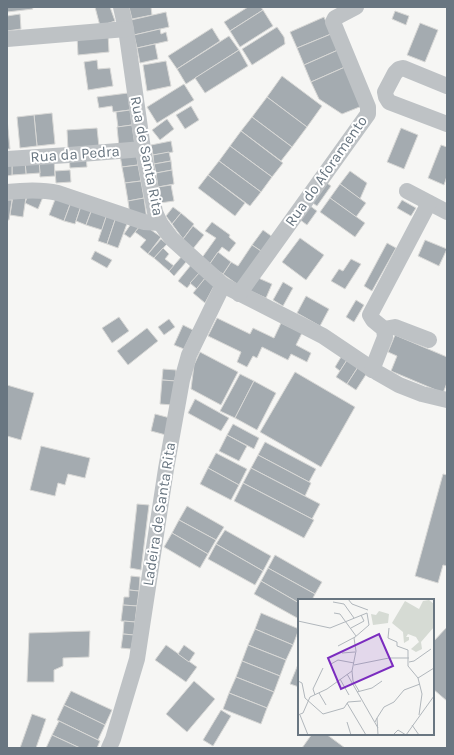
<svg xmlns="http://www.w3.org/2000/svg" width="454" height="755" viewBox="0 0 454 755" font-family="Karla,sans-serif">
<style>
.building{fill:#a4abb0;stroke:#d8d8d6}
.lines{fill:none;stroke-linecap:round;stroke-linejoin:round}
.minor{stroke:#bec2c5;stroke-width:16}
.labels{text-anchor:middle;stroke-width:4;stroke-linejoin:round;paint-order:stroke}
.street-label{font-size:15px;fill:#697681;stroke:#fff}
.inset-road{fill:none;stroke:#b1b7bc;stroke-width:1}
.view{fill:#7b2cbf;fill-opacity:0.15;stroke:#7b2cbf;stroke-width:2}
.inset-edge{fill:none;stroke:#697681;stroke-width:2}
</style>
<rect width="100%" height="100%" fill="#f6f6f4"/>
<g class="building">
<path d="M7,7h25l1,2 -26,3z"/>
<path d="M95,7h15l5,14 -15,5z"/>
<path d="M129,7h22l1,8 -20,4z"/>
<path d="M248,7h13l2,3 -33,21 -6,-9z"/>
<path d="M263,10l10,16 -33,21 -10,-16z"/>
<path d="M395,11l14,5 -3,9 -14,-6z"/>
<path d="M166,12l3,15 -35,8 -3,-15z"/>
<path d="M20,14l1,15 -14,2v-15z"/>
<path d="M324,17l7,17 -34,14 -7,-16z"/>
<path d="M420,23l18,7 -13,32 -18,-7z"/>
<path d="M277,27l7,10 1,7 -33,21 -10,-16z"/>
<path d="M212,28l8,13 -43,28 -9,-13z"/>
<path d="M160,29l1,5 5,-2 2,9 -31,7 -3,-13z"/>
<path d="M108,33l1,19 -31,3 -1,-19z"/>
<path d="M331,34l7,16 -34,15 -7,-17z"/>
<path d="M229,36l10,14 -53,34 -9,-15z"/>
<path d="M155,44l3,15 -18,4 -3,-15z"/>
<path d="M239,50l9,16 -43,27 -10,-15z"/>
<path d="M338,50l7,17 -34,15 -7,-17z"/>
<path d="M97,60l1,9 12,-1 3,18 -25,4 -4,-28z"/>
<path d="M166,61l5,25 -24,5 -4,-26z"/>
<path d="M345,67l17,39 -20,8 -23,-15 -8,-17z"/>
<path d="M282,76l40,30 -15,21 -40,-30z"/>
<path d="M184,84l10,16 -37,23 -10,-16z"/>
<path d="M128,93l2,17 -17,2 -1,-6 -13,2 -2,-11z"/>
<path d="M267,97l40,30 -15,20 -40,-30z"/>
<path d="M191,106l8,14 -14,9 -9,-14z"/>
<path d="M130,110l2,15 -14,2 -2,-15z"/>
<path d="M52,113l3,31 -18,2 -3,-31z"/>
<path d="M34,115l3,31 -17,2 -3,-31z"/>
<path d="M252,117l40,30 -11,14 -40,-30z"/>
<path d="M7,119l3,30h-3z"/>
<path d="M167,119l7,10 -14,11 -8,-10z"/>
<path d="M132,125l3,20 -16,2 -2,-20z"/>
<path d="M97,128l2,19 -31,3 -1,-20z"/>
<path d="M401,128l17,7 -14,34 -17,-7z"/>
<path d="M241,131l42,32 -11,14 -42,-31z"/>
<path d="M171,141l2,11 -20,3 -2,-10z"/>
<path d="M441,145l6,2v29l-3,9 -16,-7z"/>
<path d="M230,146l42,31 -11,15 -42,-31z"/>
<path d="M136,152l2,13 -16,2 -2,-12z"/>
<path d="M169,152l2,9 -17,3 -1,-9z"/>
<path d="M86,156l1,11 -17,1 -1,-11z"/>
<path d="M54,159l1,17 -15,1 -1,-17z"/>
<path d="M39,160l1,13 -14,1 -1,-13z"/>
<path d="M25,161l1,13 -14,1v-13z"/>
<path d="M171,161l1,9 -16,3 -2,-9z"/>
<path d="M219,161l42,31 -11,14 -42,-31z"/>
<path d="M7,162h5v13l-5,1z"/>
<path d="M138,165l3,16 -16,2 -3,-16z"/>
<path d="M70,170l1,12 -15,1 -1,-12z"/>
<path d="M172,170l2,14 -16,3 -2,-14z"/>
<path d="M350,171l17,12 -7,16 -20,-15z"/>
<path d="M208,175l37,28 -10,13 -37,-28z"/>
<path d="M141,181l3,17 -16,3 -3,-18z"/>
<path d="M324,181l7,5 -14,20 -7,-5z"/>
<path d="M340,184l26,19 -10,14 -26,-19z"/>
<path d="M171,185l3,16 -14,2 -2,-16z"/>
<path d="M29,192l14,5 -5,12 -13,-6z"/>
<path d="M13,195l13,2 -3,20 -13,-2z"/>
<path d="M56,197l15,5 -7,19 -15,-6z"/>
<path d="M144,198l3,22 -17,-5 -2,-14z"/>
<path d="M330,198l35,25 -10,14 -35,-25z"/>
<path d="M7,200h5l-3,20h-2z"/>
<path d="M402,200l14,8 -5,8 -14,-8z"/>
<path d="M71,202l10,4 -6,18 -11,-3z"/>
<path d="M309,205l8,6 -10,14 -8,-6z"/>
<path d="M81,206l11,3 -6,16 -10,-4z"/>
<path d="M173,207l8,6 -9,11 -6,-8z"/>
<path d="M92,209l15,5 -5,16 -16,-5z"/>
<path d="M181,213l13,11 -11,15 -11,-15z"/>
<path d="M107,214l9,3 -9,27 -9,-3z"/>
<path d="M116,217l12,4 -10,27 -11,-4z"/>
<path d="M133,221l8,4 -11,13 -6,-4z"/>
<path d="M212,222l18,13 -1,2 7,6 -7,9 -7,-5 -13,18 -8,-6 15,-21 -11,-7z"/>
<path d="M141,225l6,2 14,10 -13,17 -8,-7 6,-7 -11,-8z"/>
<path d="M193,226l11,9 -12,15 -9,-11z"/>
<path d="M263,230l11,8 -10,15 -12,-8z"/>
<path d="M300,238l24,17 -18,25 -24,-18z"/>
<path d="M161,239l6,5 -13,14 -6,-4z"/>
<path d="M425,240l22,9 -8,17 -21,-10z"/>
<path d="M387,243l9,5 -24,43 -8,-5z"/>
<path d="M252,245l12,8 -23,34 -18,-13 8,-12 7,4z"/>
<path d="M163,248l6,6 -4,5 9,7 -5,5 -15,-13z"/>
<path d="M95,251l17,9 -5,8 -16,-9z"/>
<path d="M218,252l13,10 -8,12 -14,-9z"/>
<path d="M182,256l5,5 -13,15 -5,-5z"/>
<path d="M351,259l10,5 -16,25 -14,-8 8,-12 4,2z"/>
<path d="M191,265l9,7 -13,16 -9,-7z"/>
<path d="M200,272l6,5 -9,12 -7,-6z"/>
<path d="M206,277l9,7 -10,19 -12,-10z"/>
<path d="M256,277l16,7 -6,14 -18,-8z"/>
<path d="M283,282l10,6 -10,18 -10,-6z"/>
<path d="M306,296l23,13 -9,17 -23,-13z"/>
<path d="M356,300l8,5 -10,17 -8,-5z"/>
<path d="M119,317l10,14 -17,12 -10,-15z"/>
<path d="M217,318l33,16 3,-6 21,10 7,-15 21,10 -6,12 15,8 -4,9 -16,-8 -3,6 -26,-13 -5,11 -4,-2 -6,11 -10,-5 4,-10 -33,-16z"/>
<path d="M169,319l6,8 -11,8 -6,-8z"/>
<path d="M183,325l10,5 -9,19 -10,-4z"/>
<path d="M147,328l11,13 -30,24 -11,-14z"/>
<path d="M395,335l52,22v26l-4,10 -52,-22 6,-15 -9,-4z"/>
<path d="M200,352l38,20 -17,33 -30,-16 3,-24z"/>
<path d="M341,357l6,3 -7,11 -5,-4z"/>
<path d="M347,360l11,7 -11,17 -11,-7z"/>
<path d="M358,367l9,6 -11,17 -9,-6z"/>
<path d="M163,369l13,1v11l-14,-1z"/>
<path d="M295,372l60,35 -34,60 -61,-35z"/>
<path d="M240,374l14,7 -19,37 -15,-7z"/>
<path d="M162,380l14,1 -3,24 -13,-1z"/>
<path d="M254,381l22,12 -19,37 -22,-12z"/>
<path d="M7,385l27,8 -13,47 -14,-4z"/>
<path d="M195,399l34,19 -8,13 -33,-18z"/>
<path d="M155,414l15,4 -4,17 -15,-4z"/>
<path d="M233,424l26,14 -5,11 -27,-14z"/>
<path d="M227,435l20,11 -8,15 -20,-10z"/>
<path d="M265,442l51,27 -7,13 -51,-27z"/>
<path d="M41,446l49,12 -5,20 -17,-4 -3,11 -7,-2 -3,13 -25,-6z"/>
<path d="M216,453l31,16 -8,16 -31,-17z"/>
<path d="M258,455l53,28 -6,13 -54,-28z"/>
<path d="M208,468l31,17 -8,15 -31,-16z"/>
<path d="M251,468l69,36 -8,15 -69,-36z"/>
<path d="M443,474l4,1v91l-4,-1 -5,18 -23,-7z"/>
<path d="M243,483l71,37 -10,18 -70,-37z"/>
<path d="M137,504l12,1 -8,65 -11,-2z"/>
<path d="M187,506l37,21 -8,13 -37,-20z"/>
<path d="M179,520l37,20 -8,14 -36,-21z"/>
<path d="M225,530l46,26 -8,15 -47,-27z"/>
<path d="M172,533l36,21 -8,14 -36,-21z"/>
<path d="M216,544l47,27 -8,14 -47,-26z"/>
<path d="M275,555l47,27 -7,12 -47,-26z"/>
<path d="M268,568l47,26 -3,6h-13v3l-38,-22z"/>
<path d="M131,576l9,1 -1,14 -10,-1z"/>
<path d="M261,581l38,22v16l-45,-25z"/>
<path d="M129,590l10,1 -2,15 -14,-1 1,-8h5z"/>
<path d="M123,605l14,1 -2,16 -14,-1z"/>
<path d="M261,613l38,16 -6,16 -38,-16z"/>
<path d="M124,621l11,1 -1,13 -11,-1z"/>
<path d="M447,627v74l-14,-12v-47z"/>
<path d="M255,629l38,16 -7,15 -38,-15z"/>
<path d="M90,631l-1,26 -26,1v8l-9,4v12h-27l2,-49z"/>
<path d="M123,634l11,1 -3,14 -10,-1z"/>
<path d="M166,645l31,22 -11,15 -31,-22z"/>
<path d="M184,645l11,8 -6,9 -11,-8z"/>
<path d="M248,645l38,15 -6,16 -38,-15z"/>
<path d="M242,661l38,15 -6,16 -38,-15z"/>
<path d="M299,662v25l-9,-3z"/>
<path d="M236,677l38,15 -7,16 -38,-15z"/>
<path d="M194,681l21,18 -28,33 -21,-18z"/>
<path d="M71,691l41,19 -7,15 -41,-20z"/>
<path d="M229,693l38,15 -6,16 -38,-15z"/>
<path d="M64,705l41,20 -7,15 -41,-20z"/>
<path d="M221,710l10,6 -18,30 -10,-6z"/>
<path d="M32,714l14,5 -10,29h-16z"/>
<path d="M59,721l41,20 -3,7h-17l-28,-13z"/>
<path d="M312,734h14l19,14h-43z"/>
<path d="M52,735l28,13h-34z"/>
</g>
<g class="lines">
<g class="minor">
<path d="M121,7l5,22 17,120 12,63 5,11 12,16 51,46 100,51 55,37 21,12 23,9 25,6"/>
<path d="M7,39l119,-10"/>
<path d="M447,86l-44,-18 -4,1 -4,4 -10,19 1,5 3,5 58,22"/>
<path d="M7,159l62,-4 74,-6"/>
<path d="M407,191l40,21"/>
<path d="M7,192c18,-2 34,-3 51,1l86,29 16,1"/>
<path d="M239,294l129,-180v-7l-35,-85 2,-4 21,-11"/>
<path d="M384,329l11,-2 34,13"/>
<path d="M372,370l13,-33 -1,-8 -11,-9 -3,-5 59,-112"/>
<path d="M109,748l4,-9 24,-80 29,-190 16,-89 7,-25 34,-70"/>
</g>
</g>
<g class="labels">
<g class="street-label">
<text transform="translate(75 154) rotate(-4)" y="5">Rua da Pedra</text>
<text transform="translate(147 156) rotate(79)" y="5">Rua de Santa Rita</text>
<text transform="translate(326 171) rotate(-55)" y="5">Rua do Aforamento</text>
<text transform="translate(159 514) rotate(-81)" y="5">Ladeira de Santa Rita</text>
</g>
</g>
<g transform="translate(298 599)">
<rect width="136" height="136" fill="#f6f6f4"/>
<path d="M131,1l5,4v23l-13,15 1,7 -6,3 -5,-3 8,-7 -3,-5 -8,-3 -2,3h3v3l-5,3 -1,-11 -11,-9 13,-22 14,8 4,-8zM81,12l10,3 -1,9 -15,2 -2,-11 5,1z" fill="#d6dbd4"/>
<path class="inset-road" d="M50,0l4,5 16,6M35,3l11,2 10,14M36,14l6,1 16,22M0,22l32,7 37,-15M53,29l13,-7 -3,-6M91,29l-1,10 9,4v4l11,4v16l10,12M40,47l17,-9M44,54l13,-1M111,63l5,-1 17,-12M33,65l7,-4 16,3M56,66l35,-7h20M54,72l1,10 6,10M49,75l31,54M42,80l9,16M0,82l4,2 3,15 18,16 21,-6 4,-6 13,-1M59,93l15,-4 10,-7M21,94l7,12M17,96l-2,-6 10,-21M49,104l19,32M0,116l5,-2 7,-16 17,-8 25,-18 4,-20 -2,-13 15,-13 -2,-12M2,116l8,20M121,116l3,-21 -4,-16 16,-10M79,119l7,-11 10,-5 10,-12 16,-6M49,123l4,13M77,123l2,-4 1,17M114,126l7,10M95,136l5,-5 8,5M108,136l28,-39"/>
<path class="view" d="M81,35l14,32 -52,23 -13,-31z"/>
<rect width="136" height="136" class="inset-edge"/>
</g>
<rect width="454" height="755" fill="none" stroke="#697681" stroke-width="16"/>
</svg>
